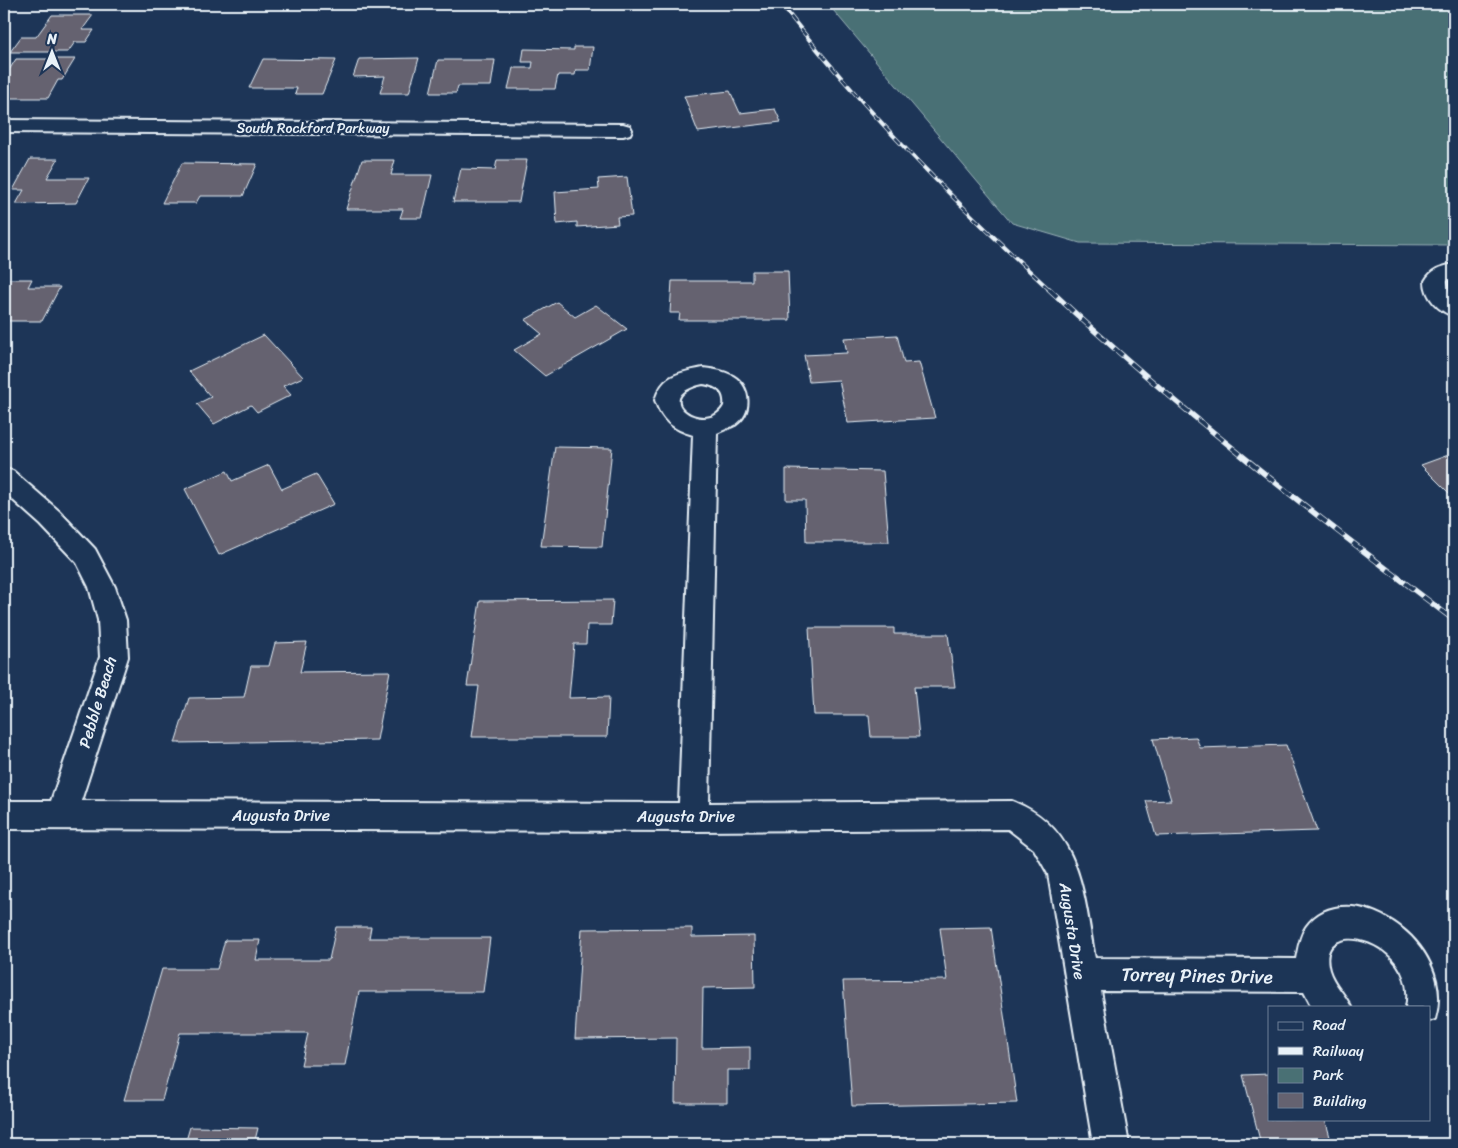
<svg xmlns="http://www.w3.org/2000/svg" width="1458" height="1148" viewBox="0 0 1458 1148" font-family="Sriracha,sans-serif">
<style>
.green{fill:#497074;stroke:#98b0b6}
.building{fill:#656270;stroke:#e8f1f8}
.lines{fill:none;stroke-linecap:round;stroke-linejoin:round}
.street-casing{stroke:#e8f1f8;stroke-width:4}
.street{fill:#1d3557;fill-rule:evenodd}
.rail-far1-casing{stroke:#e8f1f8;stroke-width:4}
.rail-casing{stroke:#e8f1f8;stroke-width:5.5}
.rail-far1{stroke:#1d3557;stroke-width:2.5;stroke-dasharray:8;stroke-linecap:butt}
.rail{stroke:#1d3557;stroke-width:4;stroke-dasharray:11;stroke-linecap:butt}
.labels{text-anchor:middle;stroke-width:5;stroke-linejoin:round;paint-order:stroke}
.far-street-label{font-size:14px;fill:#e8f1f8;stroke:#1d3557}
.street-label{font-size:16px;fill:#e8f1f8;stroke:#1d3557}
.near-street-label{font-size:19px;fill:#e8f1f8;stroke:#1d3557}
</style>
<rect width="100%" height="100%" fill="#1d3557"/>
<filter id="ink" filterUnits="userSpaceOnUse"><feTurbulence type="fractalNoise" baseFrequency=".02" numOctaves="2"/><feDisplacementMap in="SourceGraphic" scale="10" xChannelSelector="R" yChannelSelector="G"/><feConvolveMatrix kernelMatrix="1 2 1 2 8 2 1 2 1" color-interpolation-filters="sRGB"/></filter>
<g filter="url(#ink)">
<path class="green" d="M828,4h626v241l-374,-2 -68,-20z"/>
<g class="building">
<path d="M44,4h67l-2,4 -68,1z"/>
<path d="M52,15h41l-11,15h12l-8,12h-11l-7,10h-58l11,-15h15z"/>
<path d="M574,47h19l-3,23h-14l-1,5h-17l-3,14h-47l5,-21h19l1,-6h-11l2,-13 50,1z"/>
<path d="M419,58l-10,35h-29l5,-17 -32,1 6,-18z"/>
<path d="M16,59h59l-13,21h-4l-10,18h-44v-20z"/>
<path d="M263,59l73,1 -14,34h-27l2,-6h-48z"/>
<path d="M438,60h57l-4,26h-33l-2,7h-26z"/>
<path d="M730,91l10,22 35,-4 6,13 -83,10 -14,-36z"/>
<path d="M30,159h28l-11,19h42l-13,25 -60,1 8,-14h-11z"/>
<path d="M362,160h33l-4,15h41l-10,43h-22l3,-9h-57z"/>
<path d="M497,160h30l-8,42h-66l8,-33 34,1z"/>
<path d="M182,163l75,1 -14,32h-43l-4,7h-34z"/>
<path d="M627,177l5,39 -15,1 1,7 -41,3v-5l-20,2 -2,-32 44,-3 -1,-10z"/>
<path d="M752,271h36l2,49h-111l1,-7h-10l2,-32h80z"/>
<path d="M4,279h28l-4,8h32l-18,34h-38z"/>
<path d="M557,302l18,15 21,-12 31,24 -82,47 -31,-26 28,-16 -17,-14z"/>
<path d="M264,335l39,42 -20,9 8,9 -34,17 -6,-7 -37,19 -17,-20 14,-7 -22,-26z"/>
<path d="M897,335l7,28 15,-1 16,56 -87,5 -9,-43 -30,2 -5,-27 43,-2 -3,-15z"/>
<path d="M555,447l57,1 -10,99 -61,-1z"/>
<path d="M1454,453v38l-5,2 -28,-28z"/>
<path d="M269,465l13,24 34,-15 18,30 -115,51 -34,-66 42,-18 5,10z"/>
<path d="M786,469l97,2 6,71h-83l-1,-42h-19z"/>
<path d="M613,600l-2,25h-24l-1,19h-12l-5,54 40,-1 -2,40h-135l7,-51h-12l13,-85z"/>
<path d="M809,628h85v6h54l7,53h-41l5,50h-48l-2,-22h-55z"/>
<path d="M307,642l-7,30 90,-1 -13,69 -202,3 14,-45 55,-1 7,-31h18l6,-23z"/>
<path d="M1196,737l4,11 86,-3 31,86 -161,5 -10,-35 25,-1 -18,-61z"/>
<path d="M336,927h35l-2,11h121l-7,54h-124l-14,73h-44l7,-32h-128l-18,67h-38l38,-131h55l8,-29h35l-4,20h73z"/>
<path d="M991,927l26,176 -165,3 -9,-125 104,-1 -7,-52z"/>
<path d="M692,928v9l62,-1 1,51 -52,1 -1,60 48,-1v23h-23v33h-52l1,-65 -101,1 7,-110z"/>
<path d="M1269,1074v45h56l7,25h-71l-18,-69z"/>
<path d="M190,1127l68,1 -4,16h-69z"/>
</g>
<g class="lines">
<defs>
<g id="street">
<path d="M4,120l619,4 7,2 2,4 -2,4 -7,2 -619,-4z"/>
<path d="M1454,264v14l-7,3 2,11 5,6v18c-15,-4 -29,-19 -29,-35 7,-12 15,-14 29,-17z"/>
<path d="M703,368c10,1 21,3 30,8 18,11 20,37 2,49 -6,3 -12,5 -18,8l-8,370 303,-2c70,27 71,93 83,157l201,1c2,-10 4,-24 10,-32 40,-56 152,14 129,92l-6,2v-14h-23c14,-68 -93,-94 -77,-37 4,14 16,24 22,37h-39l-8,-15 -203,-1 28,153h-36l-45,-270 -14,-25 -26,-20 -314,2 -690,-2v-28h47l49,-144 -2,-37 -9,-33 -12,-24 -36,-38 -37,-33v-23l9,2 46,40 36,38 20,38 11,33 2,37 -47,144 598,2 14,-368c-20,-6 -31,-14 -38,-35 8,-26 24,-27 48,-32zM703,384c13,2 23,7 21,22 -17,32 -79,-9 -21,-22z"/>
</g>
</defs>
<use href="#street" class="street-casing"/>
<use href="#street" class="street"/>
<defs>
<path id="rail-far1" d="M781,4c80,104 173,197 269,286"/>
<path id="rail" d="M1049,289c127,119 266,226 405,331"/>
</defs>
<use href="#rail-far1" class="rail-far1-casing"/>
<use href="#rail" class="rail-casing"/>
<use href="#rail-far1" class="rail-far1"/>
<use href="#rail" class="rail"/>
</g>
</g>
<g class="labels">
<g class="far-street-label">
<text x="313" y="133">South Rockford Parkway</text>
</g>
<g class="street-label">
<text transform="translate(97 702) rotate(-73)" y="6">Pebble Beach</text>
<text x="281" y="821">Augusta Drive</text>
<text x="686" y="822">Augusta Drive</text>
<text transform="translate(1073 931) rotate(81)" y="6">Augusta Drive</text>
</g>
<g class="near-street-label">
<text transform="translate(1197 975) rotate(1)" y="7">Torrey Pines Drive</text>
</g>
</g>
<rect width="1458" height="1148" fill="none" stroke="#1d3557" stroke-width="20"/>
<rect x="10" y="10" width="1438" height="1128" fill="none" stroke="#e8f1f8" stroke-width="2" filter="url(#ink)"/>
<rect x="1268" y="1006" width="162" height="115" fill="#1d3557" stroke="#6e8097"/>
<rect x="1278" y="1022" width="25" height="8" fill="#1d3557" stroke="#6e8097"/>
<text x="1313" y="1030" font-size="15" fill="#e8f1f8">Road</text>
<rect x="1278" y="1047" width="25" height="8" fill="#e8f1f8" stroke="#6e8097"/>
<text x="1313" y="1056" font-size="15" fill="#e8f1f8">Railway</text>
<rect x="1278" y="1068" width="25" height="15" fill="#497074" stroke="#6e8097"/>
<text x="1313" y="1080" font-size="15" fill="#e8f1f8">Park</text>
<rect x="1278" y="1093" width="25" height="15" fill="#656270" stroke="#6e8097"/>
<text x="1313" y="1106" font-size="15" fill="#e8f1f8">Building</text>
<g transform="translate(52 52)" stroke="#1d3557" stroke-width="4" paint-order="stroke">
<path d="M0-4L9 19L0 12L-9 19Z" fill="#e8f1f8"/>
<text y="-8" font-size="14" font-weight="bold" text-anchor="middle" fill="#e8f1f8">N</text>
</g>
</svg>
